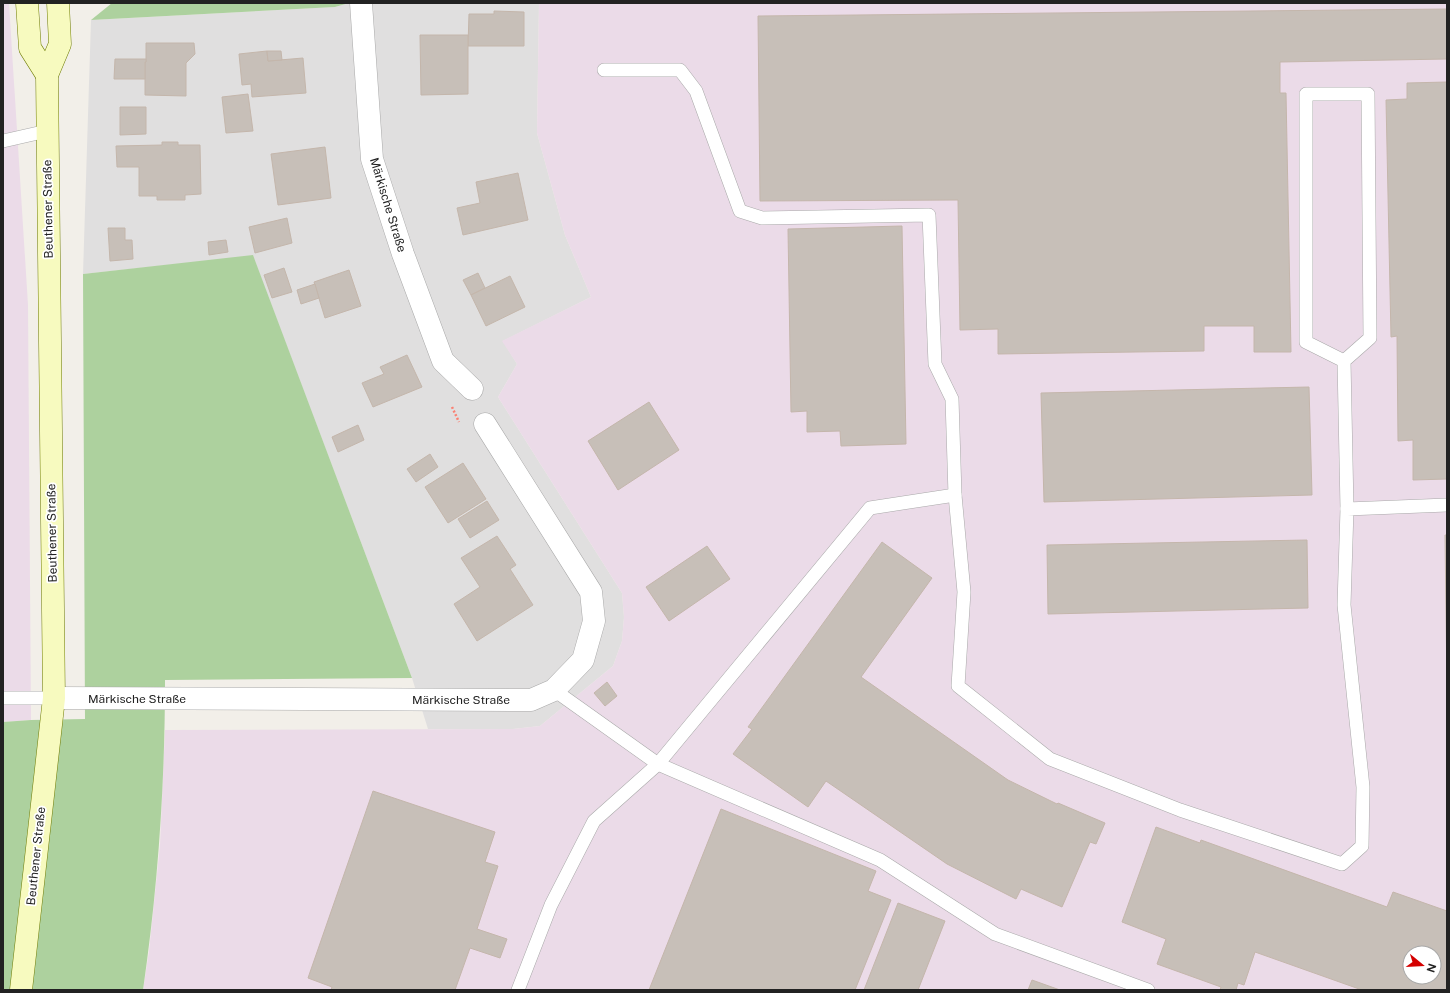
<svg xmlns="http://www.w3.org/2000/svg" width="1450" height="993" viewBox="0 0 1450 993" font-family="'Public Sans',sans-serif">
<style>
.residential{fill:#e0dfdf}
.industrial{fill:#ebdbe8;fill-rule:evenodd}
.forest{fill:#add19e}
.building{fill:#c7bfb8;stroke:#c4b6ab;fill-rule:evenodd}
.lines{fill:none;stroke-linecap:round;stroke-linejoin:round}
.lane-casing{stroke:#a9a9a9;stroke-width:14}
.street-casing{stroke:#a9a9a9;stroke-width:23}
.secondary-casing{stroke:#707d05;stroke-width:23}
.path{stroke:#fa8072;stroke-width:2.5;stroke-dasharray:2 2;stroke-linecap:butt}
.lane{stroke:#fff;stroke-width:13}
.street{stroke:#fff;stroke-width:22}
.secondary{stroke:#f7fabf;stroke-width:22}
.labels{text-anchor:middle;stroke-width:3.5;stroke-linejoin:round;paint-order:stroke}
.street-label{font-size:12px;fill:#222;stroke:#fff}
</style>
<rect width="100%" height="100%" fill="#f2efe9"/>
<path class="residential" d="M349,3h190l-2,130 28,102 26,62 -88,44 14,23 -19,33 124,196 2,24 -2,24 -9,25 -73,60 -27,3h-85l-16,-51 -159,-422 -170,18 8,-254 244,-13z"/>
<g class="industrial">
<path d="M3,3h6l19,302 3,415 -28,2z"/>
<path d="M539,3h908v987h-1304l6,-39 11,-106 5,-115 348,-1 27,-3 73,-60 9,-25 2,-24 -2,-24 -124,-196 19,-33 -15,-23 89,-44 -26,-62 -28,-102zM1410,953h24v24h-24z"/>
</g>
<g class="forest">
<path d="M112,3h237l-14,4 -244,13z"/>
<path d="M253,255l159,423 -247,2c0,104 -7,207 -22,310h-140v-268l28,-2 54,-1 -2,-445z"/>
</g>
<g class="building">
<path d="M1447,9v50l-167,3v31h6l5,259h-37v-26h-50v25l-206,3v-25l-38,1 -2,-130 -198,1 -2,-185z"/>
<path d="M494,11l30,1v34h-56l1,-32h25z"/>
<path d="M420,35h48v59l-47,1z"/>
<path d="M146,43h48l1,11 -9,9v33l-41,-1v-33h1z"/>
<path d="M267,51l1,10 35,-3 3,35 -54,4 -1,-13 -9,1 -3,-31z"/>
<path d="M267,51h14l1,9 -14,1z"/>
<path d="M115,59h31v3h-1v17h-31z"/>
<path d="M1447,82v397l-34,1v-40l-15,1 -1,-105 -6,1 -5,-237 21,-1v-16z"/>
<path d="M248,94l5,37 -27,2 -4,-36z"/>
<path d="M120,107h26v27l-26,1z"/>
<path d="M162,142h16v3h22l1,49 -16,1v5h-28v-4h-18v-29h-22l-1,-21 46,-1z"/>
<path d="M325,147l6,51 -53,7 -7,-51z"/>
<path d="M518,173l10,47 -65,15 -6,-27 23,-5 -4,-21z"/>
<path d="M287,218l5,25 -37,10 -6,-26z"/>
<path d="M902,226l4,218 -65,2 -1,-15 -33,1v-21l-16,1 -3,-183z"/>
<path d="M108,228h17v12h7l1,19 -23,2z"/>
<path d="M226,240l2,12 -19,3 -1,-13z"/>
<path d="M284,268l8,24 -20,6 -8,-23z"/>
<path d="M349,270l12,36 -36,12 -11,-36z"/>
<path d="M478,273l7,15 -14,7 -8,-15z"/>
<path d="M510,276l15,31 -39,19 -15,-31z"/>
<path d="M315,284l4,14 -18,6 -4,-14z"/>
<path d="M407,355l15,32 -49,20 -11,-24 22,-9 -4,-7z"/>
<path d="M1309,387l3,108 -268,7 -3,-109z"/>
<path d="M649,402l30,48 -61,40 -30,-49z"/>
<path d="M358,425l6,15 -26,12 -6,-15z"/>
<path d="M430,454l8,13 -22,15 -9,-13z"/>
<path d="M463,463l23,36 -38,24 -23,-36z"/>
<path d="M487,501l12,19 -29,18 -12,-19z"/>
<path d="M1445,535h2v154z"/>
<path d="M497,536l19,29 -6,4 23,36 -56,36 -23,-37 26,-17 -19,-29z"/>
<path d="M1307,540l1,68 -260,6 -1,-69z"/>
<path d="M882,542l50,36 -71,99 147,103 49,24 1,-1 47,20 -9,21 -6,-2 -28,65 -41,-18 -5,10 -69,-35 -121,-83 -18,26 -75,-53 19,-25 -4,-2z"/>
<path d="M707,546l23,33 -61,42 -23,-34z"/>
<path d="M607,682l10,14 -12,10 -11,-13z"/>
<path d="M373,791l122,41 -10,30 13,4 -21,63 30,10 -7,19 -30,-10 -15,42h-124l1,-3 -24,-9z"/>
<path d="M721,809l155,62 -8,20 23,9 -36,90h-206z"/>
<path d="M1156,827l44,16 1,-3 186,67 6,-15 54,19v79h-85l-107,-38 -11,33 -6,-2 -2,7h-16l1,-3 -64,-23 9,-25 -44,-17zM1410,953h24v24h-24z"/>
<path d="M898,903l47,18 -27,69h-54z"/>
<path d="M1032,980l28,10h-32z"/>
</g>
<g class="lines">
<defs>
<g id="lane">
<path d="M604,70h76l16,21 44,120 22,7 167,-3 6,149 17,35 3,96 9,97 -6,94 92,73 130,51 162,54 20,-18 1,-59 -19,-182 3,-96 100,-4"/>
<path d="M3,141l44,-10"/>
<path d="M1344,361l-38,-19v-248h62l2,244 -26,23 3,148"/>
<path d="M554,690l104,74 222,96 115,74 153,56"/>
<path d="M3,698h51"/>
<path d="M518,990l33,-85 43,-84 64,-57 212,-256 85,-13"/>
</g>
<g id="street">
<path d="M361,3l11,156 31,95 40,107 29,28"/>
<path d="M54,698l477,2 23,-10 29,-30 11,-39 -3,-29 -106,-168"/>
</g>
<g id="secondary">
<path d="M27,3l3,45 17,27"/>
<path d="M21,990l33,-292 -7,-623 13,-31 -2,-41"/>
</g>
</defs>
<use href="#lane" class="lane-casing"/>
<use href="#street" class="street-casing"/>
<use href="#secondary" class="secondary-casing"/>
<path class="path" d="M452,407l7,15"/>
<use href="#lane" class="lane"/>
<use href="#street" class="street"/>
<use href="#secondary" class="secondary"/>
</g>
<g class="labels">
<g class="street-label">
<text transform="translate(388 205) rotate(73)" y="4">Märkische Straße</text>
<text transform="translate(48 209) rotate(-91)" y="4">Beuthener Straße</text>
<text transform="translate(52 533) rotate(-91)" y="4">Beuthener Straße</text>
<text x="137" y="703">Märkische Straße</text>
<text x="461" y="704">Märkische Straße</text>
<text transform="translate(36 856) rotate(-84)" y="4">Beuthener Straße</text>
</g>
</g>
<rect width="1450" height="993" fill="none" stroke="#222222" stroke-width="8"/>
<g transform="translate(1422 965) rotate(108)"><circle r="19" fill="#ffffff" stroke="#a7a7a7"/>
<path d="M0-3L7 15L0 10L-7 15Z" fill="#d40000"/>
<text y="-6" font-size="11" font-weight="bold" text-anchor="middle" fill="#222222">N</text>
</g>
</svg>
